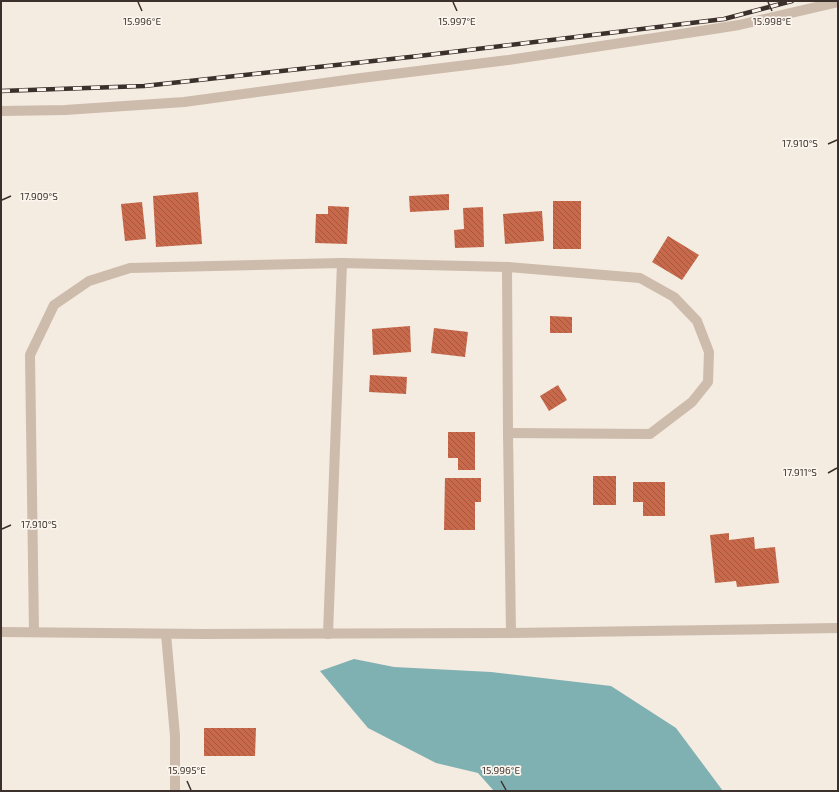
<svg xmlns="http://www.w3.org/2000/svg" width="839" height="792" viewBox="0 0 839 792" font-family="'Exo 2',sans-serif">
<style>
.water{fill:#7fb0b2}
.building{fill:url(#building-back-hatch)}
.lines{fill:none;stroke-linecap:round;stroke-linejoin:round}
.minor{stroke:#cdbbac;stroke-width:10}
.rail-casing{stroke:#3b302b;stroke-width:4.5}
.rail{stroke:#fbf5ee;stroke-width:3;stroke-dasharray:9;stroke-linecap:butt}
.ticks{fill:none;stroke:#3b302b;stroke-width:1.5}
.ticks-label{font-size:10px;text-anchor:middle;fill:#3b302b;stroke:#fbf5ee;stroke-width:3.5;stroke-linejoin:round;paint-order:stroke}
</style>
<defs>
<pattern id="building-back-hatch" width="6" height="6" patternUnits="userSpaceOnUse"><rect width="6" height="6" fill="#c8694b"/><path d="M-1 5l2 2M0 0l6 6M5-1l2 2" fill="none" stroke="#a4573f"/></pattern>
</defs>
<rect width="100%" height="100%" fill="#f4ebe1"/>
<path class="water" d="M354,659l40,8 97,5 120,14 65,42 47,63h-229l-16,-18 -42,-10 -68,-35 -48,-57z"/>
<g class="building">
<path d="M198,192l4,52 -46,3 -3,-51z"/>
<path d="M449,194v16l-39,2 -1,-16z"/>
<rect x="553" y="201" width="28" height="48"/>
<path d="M142,202l4,37 -21,2 -4,-37z"/>
<path d="M328,206l21,1 -2,37 -32,-1 1,-29h12z"/>
<path d="M483,207l1,40 -29,1 -1,-18 10,-1 -1,-21z"/>
<path d="M542,211l2,30 -39,3 -2,-30z"/>
<path d="M668,236l31,19 -17,25 -30,-18z"/>
<path d="M550,316l22,1v16h-22z"/>
<path d="M410,326l1,26 -38,3 -1,-26z"/>
<path d="M434,328l34,4 -3,25 -34,-4z"/>
<path d="M370,375l37,2 -1,17 -37,-2z"/>
<path d="M558,385l9,15 -18,11 -9,-15z"/>
<path d="M448,432h27v38h-17v-12h-10z"/>
<rect x="593" y="476" width="23" height="29"/>
<path d="M445,478h36v24h-6v28h-31z"/>
<path d="M633,482h32v34h-22v-14h-10z"/>
<path d="M729,533v7l25,-3 1,12 20,-2 4,36 -42,4 -1,-6 -21,2 -5,-48z"/>
<path d="M204,728h52l-1,28h-51z"/>
</g>
<g class="lines">
<g class="minor">
<path d="M1,111l64,-1 119,-8 177,-24 147,-18 199,-30 32,-5 99,-23"/>
<path d="M507,267l1,166 3,200"/>
<path d="M1,632l203,2 307,-1 327,-5"/>
<path d="M34,632l-4,-277 24,-50 35,-24 41,-13 212,-5 165,4 133,11 34,19 23,24 12,31 -1,30 -16,20 -42,32 -142,-1"/>
<path d="M166,634l9,102v55"/>
<path d="M328,634l14,-371"/>
</g>
<defs>
<path id="rail" d="M1,91l143,-5 275,-30 305,-37 68,-18"/>
</defs>
<use href="#rail" class="rail-casing"/>
<use href="#rail" class="rail"/>
</g>
<path class="ticks" d="M138,2l4,9M453,2l4,9M768,2l4,9M828,144l9,-4M2,200l9,-4M828,473l9,-5M2,529l9,-4M187,781l4,9M501,781l5,9"/>
<g class="ticks-label">
<text x="142" y="25">15.996°E</text>
<text x="457" y="25">15.997°E</text>
<text x="772" y="25">15.998°E</text>
<text x="800" y="147">17.910°S</text>
<text x="39" y="200">17.909°S</text>
<text x="800" y="476">17.911°S</text>
<text x="39" y="528">17.910°S</text>
<text x="187" y="774">15.995°E</text>
<text x="501" y="774">15.996°E</text>
</g>
<rect width="839" height="792" fill="none" stroke="#3b302b" stroke-width="4"/>
</svg>
